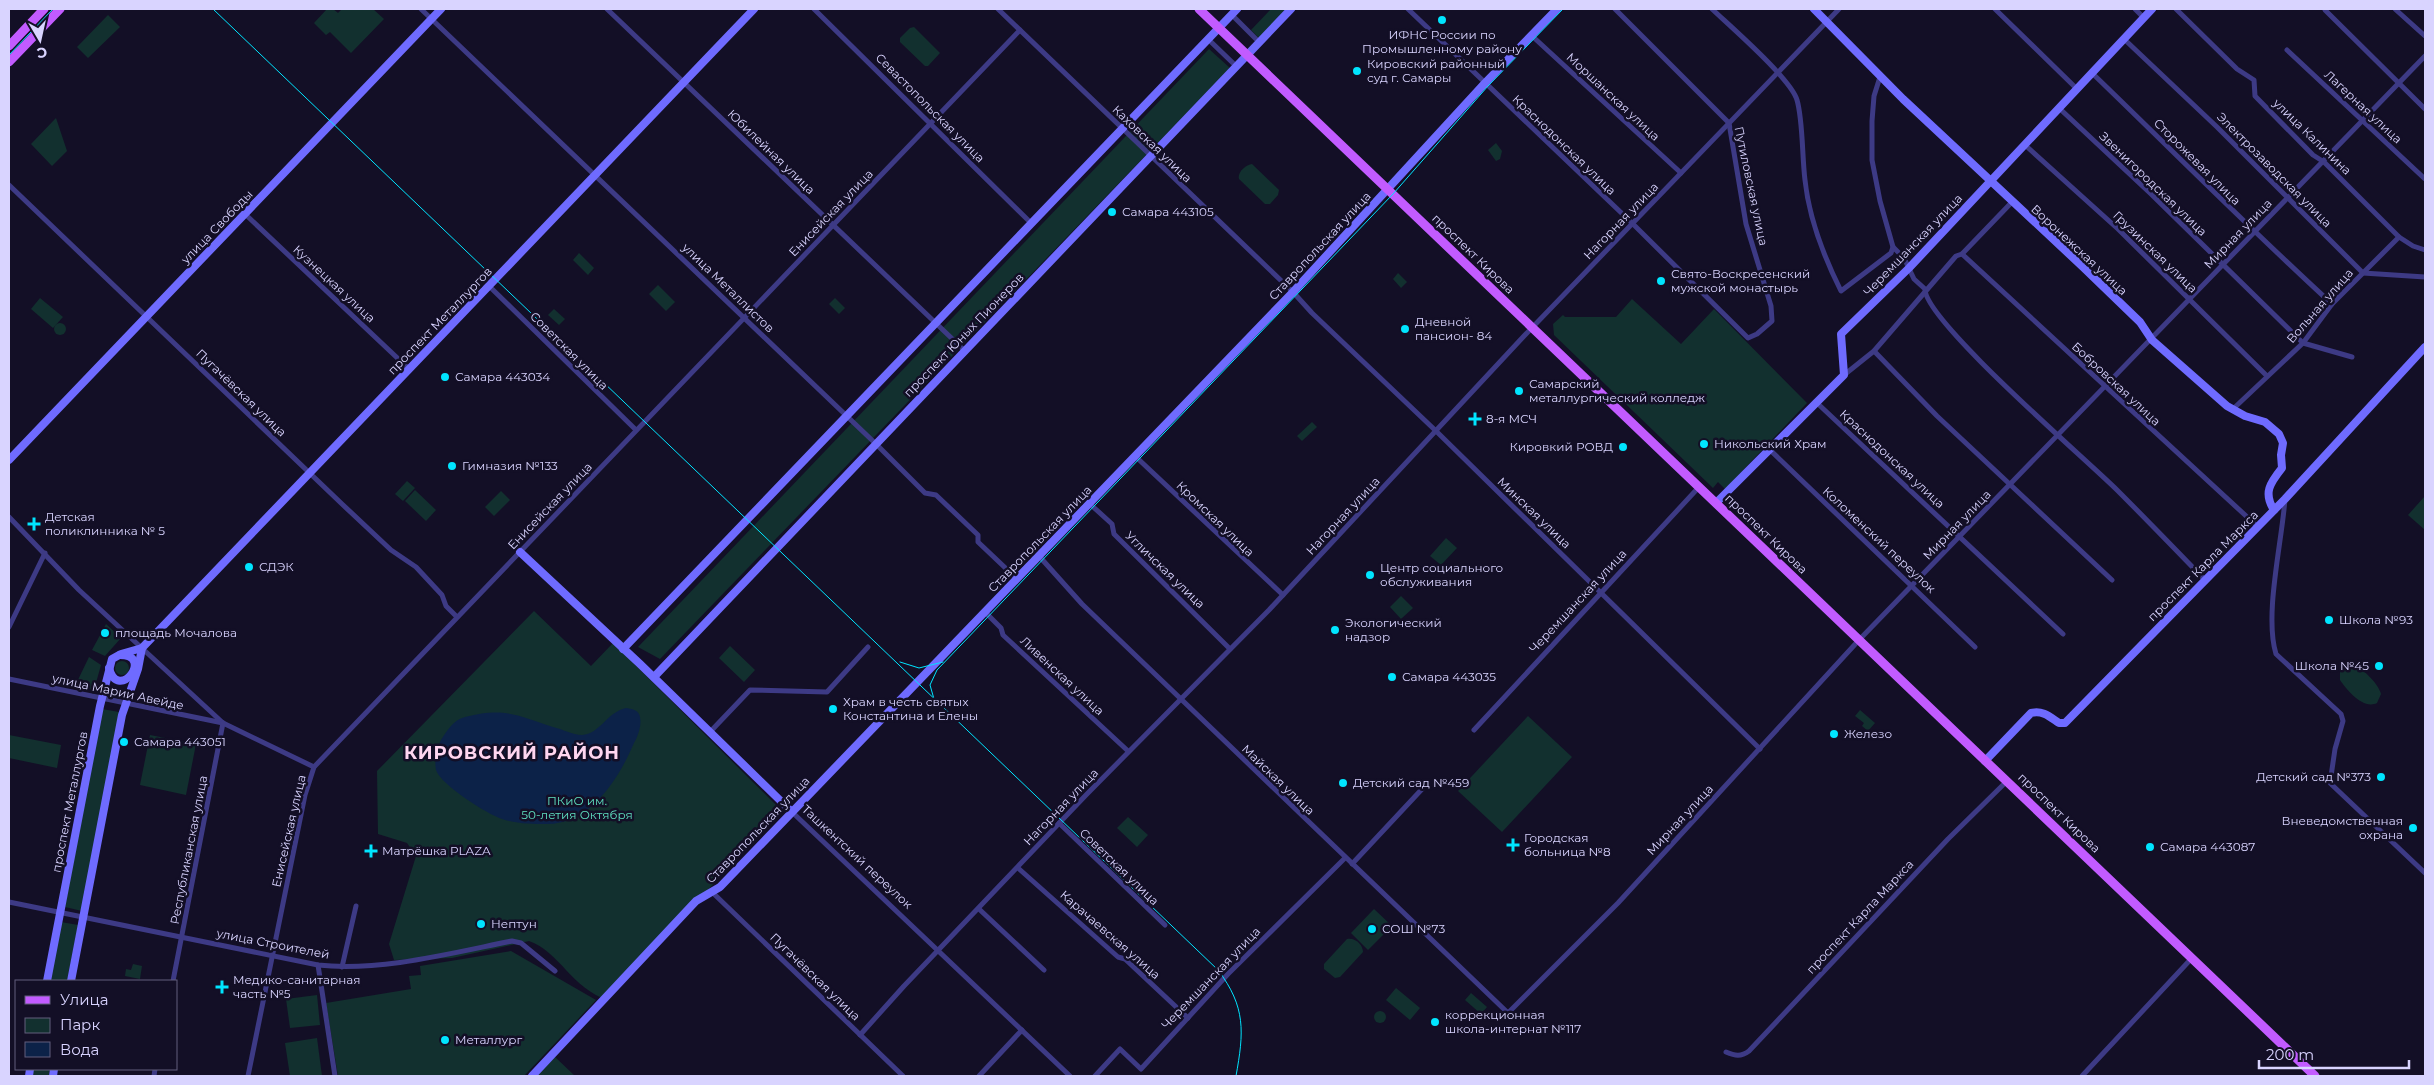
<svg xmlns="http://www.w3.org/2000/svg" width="2434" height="1085" viewBox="0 0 2434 1085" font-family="Montserrat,sans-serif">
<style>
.green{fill:#12302f}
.water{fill:#0c2248}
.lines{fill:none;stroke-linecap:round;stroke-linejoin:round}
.street{stroke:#3d3a85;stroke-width:5}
.secondary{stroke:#6f6bff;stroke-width:8}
.primary{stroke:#c25bff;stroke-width:9}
.tram{stroke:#00e5ff;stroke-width:1}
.poi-dot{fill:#00e5ff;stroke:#130f26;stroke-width:2}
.labels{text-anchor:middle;stroke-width:5;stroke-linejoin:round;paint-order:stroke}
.poi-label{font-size:12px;fill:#d9d4ff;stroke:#130f26;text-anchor:start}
.street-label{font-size:12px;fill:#d9d4ff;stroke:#130f26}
.park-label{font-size:12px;fill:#5fe0c0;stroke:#130f26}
.district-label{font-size:18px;font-weight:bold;letter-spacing:1px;fill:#ffd6f0;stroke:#130f26}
</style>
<rect width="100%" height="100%" fill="#130f26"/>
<g class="green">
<path d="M327,9h6l5,4 4,-4h31l11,10 -33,34 -21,-21 -4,3 -12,-12z"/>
<path d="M1271,9h15l-27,29 -8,-8z"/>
<path d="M108,15l12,12 -32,31 -11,-11z"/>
<path d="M914,27l26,26 -12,13h-3l-25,-24v-4l10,-10z"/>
<path d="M1209,49l21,19 -570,591 -22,-12z"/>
<path d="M56,118l11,33 -15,15 -21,-22z"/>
<path d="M1496,143l6,8 -2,8 -4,2 -8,-11z"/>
<path d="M1252,164l27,26 -1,5 -8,9h-5l-26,-25c-2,-7 7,-14 13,-15z"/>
<path d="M579,253l15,15 -6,7 -15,-15z"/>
<path d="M1398,273l9,9 -6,6 -8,-9z"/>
<path d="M658,285l17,17 -9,9 -17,-17z"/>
<path d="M40,298l23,19 -10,11 -22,-19z"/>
<path d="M835,298l10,10 -6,6 -10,-10z"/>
<path d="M1632,299l49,45 33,-35 93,94 -82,86 -7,-7 -5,6 -159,-153 -1,-11 10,-9 2,2h51z"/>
<path d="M554,309l11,10 -6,6 -11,-10z"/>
<circle cx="60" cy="329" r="6"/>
<path d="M1312,422l5,5 -15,14 -5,-5z"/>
<path d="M407,481l8,7 -12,13 -8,-7z"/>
<path d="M415,490l21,20 -10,11 -21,-20z"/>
<path d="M501,491l9,9 -16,16 -9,-9z"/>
<path d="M2425,496v34l-17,-15z"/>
<path d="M1446,538l11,10 -16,17 -11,-9z"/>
<path d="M1401,596l12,12 -12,11 -11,-12z"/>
<path d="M534,611l57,55 22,-23 169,168 -124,132 -50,57c-36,-11 -49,-49 -79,-59l-77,17 -58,2 -5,-16 27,-88 -9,-13 -29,-9 -1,-63z"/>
<path d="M106,624l15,14 -16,18 -13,-6z"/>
<path d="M730,646l25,24 -11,12 -25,-24z"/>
<path d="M89,657l12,8 -7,25 -19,-4z"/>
<circle cx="122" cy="668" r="7"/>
<path d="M2350,664c11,2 28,19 31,30l-4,9c-14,7 -30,-13 -37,-23v-11z"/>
<path d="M102,709l17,3 -37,199 -17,-4z"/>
<path d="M1860,710l15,13 -7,8 -6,-5 2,-3 -9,-7z"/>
<path d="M1528,716l44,41 -70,75 -44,-41z"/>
<path d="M9,735l52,10 -4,23 -48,-10z"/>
<path d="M150,735l46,9 -10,51 -46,-10z"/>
<path d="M1128,817l20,18 -11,12 -20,-19z"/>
<path d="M1374,909l18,17 -24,24 -17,-17z"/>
<path d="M61,922l17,3 -11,56h-17z"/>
<path d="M1347,939c8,-2 16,6 16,13l-23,25 -5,1 -11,-9v-5z"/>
<path d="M511,951l85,49 -72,76h-186l-12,-73 85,-14 -2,-13 12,-1 -1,-9z"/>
<path d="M133,964l9,2 -2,13 -15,-3 1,-7 5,1z"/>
<path d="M1396,988l24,20 -10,12 -24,-20z"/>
<path d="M1471,993l16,14 -6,7 -16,-14z"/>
<path d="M317,995l3,30 -30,3 -4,-29z"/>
<circle cx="1380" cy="1017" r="6"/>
<path d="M317,1038l5,38h-32l-5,-33z"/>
<path d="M555,1057l20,19h-39z"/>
<path d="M32,1069h18l-1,7 -18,-1z"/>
</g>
<path class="water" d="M626,708c5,1 10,1 13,6 4,9 -1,22 -5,29 -15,35 -43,81 -87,81 -14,0 -31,0 -45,-5 -15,-5 -61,-34 -66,-49 -2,-9 1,-22 5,-30 6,-9 12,-20 24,-23 39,-10 51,-2 88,10 9,2 20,8 29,8 18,-1 25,-23 44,-27z"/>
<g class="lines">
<g class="street">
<path d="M421,9l455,435 49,49 11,2 42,40v7l39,37"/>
<path d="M607,9l358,342"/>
<path d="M814,9l217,214"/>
<path d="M998,9l295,283 19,21 124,118 324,318"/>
<path d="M1408,9l225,215 115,114 9,-4 15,-13 -1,-15 -25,-82 -17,-101 -114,-114"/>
<path d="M1712,9c19,18 79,70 85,91 6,20 5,57 8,80 4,38 19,77 36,111l50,-38 2,-6"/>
<path d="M1995,9l82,80"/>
<path d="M2135,9l9,9"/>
<path d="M2176,9l61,60 17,11 1,16 58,59 11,7 75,75 14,9 12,4"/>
<path d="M2395,9l30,27"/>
<path d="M2325,10l100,99"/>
<path d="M1231,14l28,28"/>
<path d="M1531,35l150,138"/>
<path d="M1208,39l28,27"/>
<path d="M2124,39l93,88 146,146 62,4"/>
<path d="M2287,50l138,129"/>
<path d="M2092,73c80,77 158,156 240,231"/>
<path d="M1880,77l-6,19 -2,25v39l8,41 13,46 11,11 10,21 11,10c-1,31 162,171 192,201 30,30 59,60 88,90"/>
<path d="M2059,108l92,86 152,149 49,14"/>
<path d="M2025,145l93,84 149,147"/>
<path d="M9,185l333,319 49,46 25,17 26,28 4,11 11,11"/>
<path d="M245,214l164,155"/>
<path d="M1962,254l296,273"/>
<path d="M489,286l147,144"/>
<path d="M1874,351l63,65 175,164"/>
<path d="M1844,375l30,-24 82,-95 6,-2 50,-52"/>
<path d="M1816,402l247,232"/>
<path d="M2233,409l70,-66 29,-39 67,-67"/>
<path d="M1769,449l206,198"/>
<path d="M1135,456l148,139"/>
<path d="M2285,499c-3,43 -21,116 -9,155l65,60 2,7 -8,28 -5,34 95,90"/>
<path d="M1090,504l22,20 2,10 116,115"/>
<path d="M9,517l70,73 144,133 91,44"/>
<path d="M1039,556l43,48 426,409 110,-110 241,-263 566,-584"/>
<path d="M985,612l16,16 2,7 125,116"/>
<path d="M9,627l36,-74"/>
<path d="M9,679l214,44"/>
<path d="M1474,730l225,-243"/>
<path d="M710,732l40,-42 77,2 41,-45"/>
<path d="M792,812l278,264"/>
<path d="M1059,823l106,102"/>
<path d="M1352,864l71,-76"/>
<path d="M1018,868l100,89 7,2 63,59"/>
<path d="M713,893l190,183"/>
<path d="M9,902l309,63c61,7 134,-12 194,-24l9,2 34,28"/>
<path d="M979,909l65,61"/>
<path d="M318,965l17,111"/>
<path d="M342,967l14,-61"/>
<path d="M173,981l50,-258"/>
<path d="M860,1035l44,-49 182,-191 183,-185 255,-274 315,-327"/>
<path d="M1726,1052c9,4 15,5 23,-1l199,-212 59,-58"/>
<path d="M154,1076l1,-7"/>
<path d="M248,1076l57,-281 9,-28 706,-737"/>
<path d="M979,1076l43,-46"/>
<path d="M1095,1076l25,-27 21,20 87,-95 117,-116"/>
<path d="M2082,1076l109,-117"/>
</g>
<g class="secondary">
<path d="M1814,9l89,90 180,168 57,55 12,18 75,66 18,10 20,6 14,12 4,9 -2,12 1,13c-12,15 -19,25 -8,42"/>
<path d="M9,460l432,-451"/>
<path d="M1716,503l128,-128 -3,-41 68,-66 243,-259"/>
<path d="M520,552l120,112 152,148"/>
<path d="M623,649l614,-640"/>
<path d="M109,668c9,35 46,-13 11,-13"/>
<path d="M654,677l637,-668"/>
<path d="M1985,761l46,-48c12,-3 19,4 28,10h6l220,-224 140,-152"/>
<path d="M47,981l53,-275 12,-47 9,-5 21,-6 612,-639"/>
<path d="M71,981l51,-266 16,-46 4,-21"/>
<path d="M29,1076l1,-7"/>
<path d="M53,1076l1,-7"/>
<path d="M532,1076l164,-175 24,-14 573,-595 192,-209 72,-74"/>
</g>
<g class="primary">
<path d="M1199,9l1116,1067"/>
<path d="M9,46l35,-37"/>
<path d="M9,62l51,-53"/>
</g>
<g class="tram">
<path d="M213,9l1005,961c28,37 26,62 18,106"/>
<path d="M9,55l44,-46"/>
<path d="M900,662l19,6 24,-6"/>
<path d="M934,699l-4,-14 7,-15 456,-476 95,-108 75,-77"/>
</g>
</g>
<g class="poi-dot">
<circle cx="1442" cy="20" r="5"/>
<circle cx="1357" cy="71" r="5"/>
<circle cx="1112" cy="212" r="5"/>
<circle cx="1661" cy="281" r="5"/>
<circle cx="1405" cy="329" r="5"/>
<circle cx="445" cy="377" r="5"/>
<circle cx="1519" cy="391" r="5"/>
<path d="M1472.5 411.5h5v5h5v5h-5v5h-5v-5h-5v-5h5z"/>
<circle cx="1704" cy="444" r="5"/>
<circle cx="1623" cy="447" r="5"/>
<circle cx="452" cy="466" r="5"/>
<path d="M31.5 516.5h5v5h5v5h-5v5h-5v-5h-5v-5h5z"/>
<circle cx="249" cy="567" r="5"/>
<circle cx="1370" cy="575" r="5"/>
<circle cx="2329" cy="620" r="5"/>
<circle cx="1335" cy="630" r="5"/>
<circle cx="105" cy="633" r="5"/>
<circle cx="2379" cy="666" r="5"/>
<circle cx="1392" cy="677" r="5"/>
<circle cx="833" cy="709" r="5"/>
<circle cx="1834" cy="734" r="5"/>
<circle cx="124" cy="742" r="5"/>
<circle cx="2381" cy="777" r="5"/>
<circle cx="1343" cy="783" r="5"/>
<circle cx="2413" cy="828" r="5"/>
<path d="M1510.5 837.5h5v5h5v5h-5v5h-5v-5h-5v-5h5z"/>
<circle cx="2150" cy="847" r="5"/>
<path d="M368.5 843.5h5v5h5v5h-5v5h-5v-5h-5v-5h5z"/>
<circle cx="481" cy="924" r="5"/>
<circle cx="1372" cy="929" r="5"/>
<path d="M219.5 979.5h5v5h5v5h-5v5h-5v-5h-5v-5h5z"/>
<circle cx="1435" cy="1022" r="5"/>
<circle cx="445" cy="1040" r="5"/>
</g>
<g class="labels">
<g class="poi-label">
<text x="1442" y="39" text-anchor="middle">ИФНС России по<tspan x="1442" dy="14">Промышленному району</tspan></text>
<text x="1367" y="68">Кировский районный<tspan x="1367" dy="14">суд г. Самары</tspan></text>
<text x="1122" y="216">Самара 443105</text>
<text x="1671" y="278">Свято-Воскресенский<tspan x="1671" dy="14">мужской монастырь</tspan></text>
<text x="1415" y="326">Дневной<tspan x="1415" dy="14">пансион- 84</tspan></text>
<text x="455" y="381">Самара 443034</text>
<text x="1529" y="388">Самарский<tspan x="1529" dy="14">металлургический колледж</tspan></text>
<text x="1486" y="423">8-я МСЧ</text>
<text x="1714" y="448">Никольский Храм</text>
<text x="1613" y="451" text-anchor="end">Кировкий РОВД</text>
<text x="462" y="470">Гимназия №133</text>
<text x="45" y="521">Детская<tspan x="45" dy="14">поликлинника № 5</tspan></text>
<text x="259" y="571">СДЭК</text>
<text x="1380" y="572">Центр социального<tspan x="1380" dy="14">обслуживания</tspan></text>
<text x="2339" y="624">Школа №93</text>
<text x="1345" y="627">Экологический<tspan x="1345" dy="14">надзор</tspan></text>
<text x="115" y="637">площадь Мочалова</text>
<text x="2369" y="670" text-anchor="end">Школа №45</text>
<text x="1402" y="681">Самара 443035</text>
<text x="843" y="706">Храм в честь святых<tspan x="843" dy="14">Константина и Елены</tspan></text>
<text x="1844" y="738">Железо</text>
<text x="134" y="746">Самара 443051</text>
<text x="2371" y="781" text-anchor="end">Детский сад №373</text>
<text x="1353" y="787">Детский сад №459</text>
<text x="2403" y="825" text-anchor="end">Вневедомственная<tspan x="2403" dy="14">охрана</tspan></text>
<text x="1524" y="842">Городская<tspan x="1524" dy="14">больница №8</tspan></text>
<text x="2160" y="851">Самара 443087</text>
<text x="382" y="855">Матрёшка PLAZA</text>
<text x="491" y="928">Нептун</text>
<text x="1382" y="933">СОШ №73</text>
<text x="233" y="984">Медико-санитарная<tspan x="233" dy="14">часть №5</tspan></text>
<text x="1445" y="1019">коррекционная<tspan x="1445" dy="14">школа-интернат №117</tspan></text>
<text x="455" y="1044">Металлург</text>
</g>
<g class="street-label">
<text transform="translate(1613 97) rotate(43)" y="4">Моршанская улица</text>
<text transform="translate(2363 107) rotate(43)" y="4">Лагерная улица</text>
<text transform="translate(930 108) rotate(45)" y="4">Севастопольская улица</text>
<text transform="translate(2312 137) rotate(44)" y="4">улица Калинина</text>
<text transform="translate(1152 144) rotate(44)" y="4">Каховская улица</text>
<text transform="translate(1564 145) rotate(44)" y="4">Краснодонская улица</text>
<text transform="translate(771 152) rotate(44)" y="4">Юбилейная улица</text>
<text transform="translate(2197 162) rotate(45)" y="4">Сторожевая улица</text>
<text transform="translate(2274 170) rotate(45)" y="4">Электрозаводская улица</text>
<text transform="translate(2153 184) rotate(44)" y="4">Звенигородская улица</text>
<text transform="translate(1751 186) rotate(78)" y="4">Путиловская улица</text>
<text transform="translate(831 213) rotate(-46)" y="4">Енисейская улица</text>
<text transform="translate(1621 221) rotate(-46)" y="4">Нагорная улица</text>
<text transform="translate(217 227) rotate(-46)" y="4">улица Свободы</text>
<text transform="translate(2238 234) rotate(-46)" y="4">Мирная улица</text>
<text transform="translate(1913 245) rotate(-46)" y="4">Черемшанская улица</text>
<text transform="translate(1320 246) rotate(-47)" y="4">Ставропольская улица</text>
<text transform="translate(2079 250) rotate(43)" y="4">Воронежская улица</text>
<text transform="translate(2155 252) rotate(44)" y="4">Грузинская улица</text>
<text transform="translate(1473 254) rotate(44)" y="4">проспект Кирова</text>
<text transform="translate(334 284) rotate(43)" y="4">Кузнецкая улица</text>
<text transform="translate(728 288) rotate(44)" y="4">улица Металлистов</text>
<text transform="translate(2320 306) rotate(-49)" y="4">Вольная улица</text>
<text transform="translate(440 321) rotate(-46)" y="4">проспект Металлургов</text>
<text transform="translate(964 335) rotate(-46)" y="4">проспект Юных Пионеров</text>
<text transform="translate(569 351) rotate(45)" y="4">Советская улица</text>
<text transform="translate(2116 384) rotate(43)" y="4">Бобровская улица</text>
<text transform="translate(241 393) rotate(44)" y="4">Пугачёвская улица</text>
<text transform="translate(1892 459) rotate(43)" y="4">Краснодонская улица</text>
<text transform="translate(550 506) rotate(-46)" y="4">Енисейская улица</text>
<text transform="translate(1534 513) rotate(44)" y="4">Минская улица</text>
<text transform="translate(1343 516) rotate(-47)" y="4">Нагорная улица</text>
<text transform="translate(1215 519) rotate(44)" y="4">Кромская улица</text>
<text transform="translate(1957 525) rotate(-46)" y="4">Мирная улица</text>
<text transform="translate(1766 534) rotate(44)" y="4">проспект Кирова</text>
<text transform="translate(1040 539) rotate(-46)" y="4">Ставропольская улица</text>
<text transform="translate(1879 540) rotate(43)" y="4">Коломенский переулок</text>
<text transform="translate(2203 566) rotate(-45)" y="4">проспект Карла Маркса</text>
<text transform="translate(1165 570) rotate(44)" y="4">Угличская улица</text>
<text transform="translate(1578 601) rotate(-47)" y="4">Черемшанская улица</text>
<text transform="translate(1062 676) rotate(43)" y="4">Ливенская улица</text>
<text transform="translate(118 692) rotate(12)" y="4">улица Марии Авейде</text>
<text transform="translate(1278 780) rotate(44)" y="4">Майская улица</text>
<text transform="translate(70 802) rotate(-79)" y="4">проспект Металлургов</text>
<text transform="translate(1061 807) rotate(-46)" y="4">Нагорная улица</text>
<text transform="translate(2059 813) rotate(44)" y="4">проспект Кирова</text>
<text transform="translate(1680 820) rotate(-47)" y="4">Мирная улица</text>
<text transform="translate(758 830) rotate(-46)" y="4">Ставропольская улица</text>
<text transform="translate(289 831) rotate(-77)" y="4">Енисейская улица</text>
<text transform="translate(189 850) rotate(-79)" y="4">Республиканская улица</text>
<text transform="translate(857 857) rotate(43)" y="4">Ташкентский переулок</text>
<text transform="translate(1119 867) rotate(44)" y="4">Советская улица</text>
<text transform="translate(1860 917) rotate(-47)" y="4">проспект Карла Маркса</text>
<text transform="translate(1110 935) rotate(41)" y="4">Карачаевская улица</text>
<text transform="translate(273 944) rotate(11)" y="4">улица Строителей</text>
<text transform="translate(815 977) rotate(44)" y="4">Пугачёвская улица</text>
<text transform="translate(1211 978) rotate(-46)" y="4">Черемшанская улица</text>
</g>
<g class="park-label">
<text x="577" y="805">ПКиО им.<tspan x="577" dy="14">50-летия Октября</tspan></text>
</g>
<g class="district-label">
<text x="512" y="759">КИРОВСКИЙ РАЙОН</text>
</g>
</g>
<rect width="2434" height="1085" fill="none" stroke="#d9d4ff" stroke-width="20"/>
<rect x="15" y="980" width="162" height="90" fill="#130f26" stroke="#625e7d"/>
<rect x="25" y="996" width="25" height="8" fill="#c25bff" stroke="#625e7d"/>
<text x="60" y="1005" font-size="15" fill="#d9d4ff">Улица</text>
<rect x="25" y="1018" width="25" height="15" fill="#12302f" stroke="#625e7d"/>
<text x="60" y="1030" font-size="15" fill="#d9d4ff">Парк</text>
<rect x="25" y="1042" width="25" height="15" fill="#0c2248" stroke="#625e7d"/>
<text x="60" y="1055" font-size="15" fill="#d9d4ff">Вода</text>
<g transform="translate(40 40) rotate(171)" stroke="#130f26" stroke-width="4" paint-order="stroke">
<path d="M0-4L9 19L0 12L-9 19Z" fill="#d9d4ff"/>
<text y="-8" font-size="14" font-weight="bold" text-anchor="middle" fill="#d9d4ff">С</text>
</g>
<path d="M2259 1060v8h150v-8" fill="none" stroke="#d9d4ff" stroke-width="2.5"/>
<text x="2266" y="1060" font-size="15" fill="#d9d4ff" stroke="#130f26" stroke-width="4" paint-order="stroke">200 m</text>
</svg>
